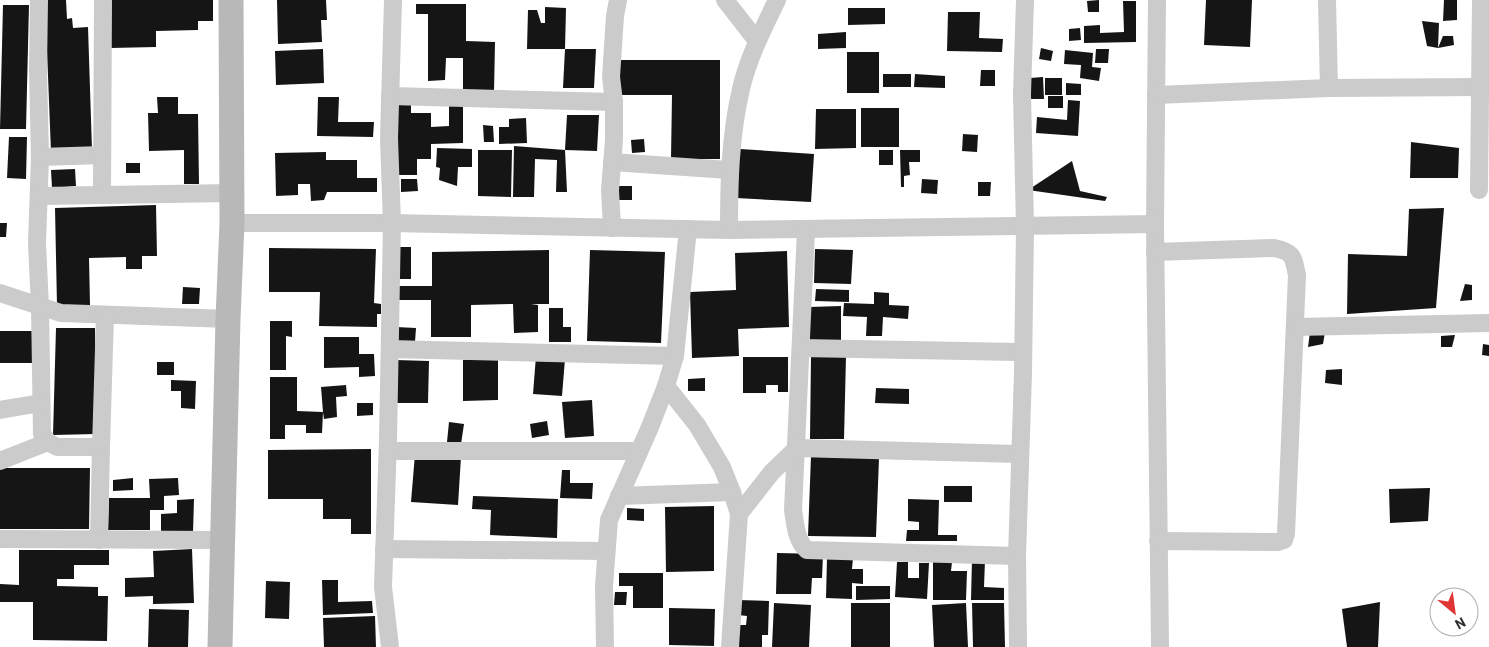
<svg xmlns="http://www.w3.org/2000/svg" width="1489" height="647" viewBox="0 0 1489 647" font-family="Barlow,sans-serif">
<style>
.building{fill:#151515}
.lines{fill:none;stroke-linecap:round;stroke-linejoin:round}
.minor{stroke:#cbcbcb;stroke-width:18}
.secondary{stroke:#b8b8b8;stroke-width:25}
</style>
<rect width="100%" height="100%" fill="#fff"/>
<g class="building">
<path d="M45,0h21l1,19 5,-1 1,10 15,-1 4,123 -41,2z"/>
<path d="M110,0h103v21h-15v9l-42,1v16l-46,1z"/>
<path d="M277,0h49l1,20h-6l1,22 -44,2z"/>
<path d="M1099,0v12h-11l-1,-11z"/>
<path d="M1206,0h46l-2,47 -46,-2z"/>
<path d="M1444,0h13v20l-14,1z"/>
<path d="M1123,1h13v41l-52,1v-17l16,-1v8l24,-1z"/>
<path d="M416,4h50v37l29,1 -1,50h-31v-34h-17l-1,22 -17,1v-67h-12z"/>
<path d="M3,5h26l-3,124h-26z"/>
<path d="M545,7l21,1 -1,41h-38l1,-39h9l4,13h4z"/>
<path d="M848,8h37v16l-37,1z"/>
<path d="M948,12h32l-1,26 24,1 -1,13 -55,-1z"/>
<path d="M1422,21l17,2 -1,25 -11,-2z"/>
<path d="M1080,28l1,12 -12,1v-12z"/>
<path d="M846,32v16l-28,1v-15z"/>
<path d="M1443,36h10l1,9 -16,3z"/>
<path d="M1041,48l12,3 -2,10 -12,-2z"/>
<path d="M323,49l1,34 -48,2 -1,-34z"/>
<path d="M565,49h31l-2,39h-31z"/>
<path d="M1096,49h13l-1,14h-13z"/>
<path d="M1065,50l28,3 -1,14 9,1 -2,13 -19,-3 1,-13 -17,-1z"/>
<rect x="847" y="52" width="32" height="41"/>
<path d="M619,60h101v99h-49l1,-64h-53z"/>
<path d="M981,70h14v16h-15z"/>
<rect x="883" y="74" width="28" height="13"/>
<path d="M915,74l30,2v12l-31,-1z"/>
<path d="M1043,77l1,22h-13l-1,-21z"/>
<rect x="1045" y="78" width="17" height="17"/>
<path d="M1066,83l15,1v11h-15z"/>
<rect x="1048" y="96" width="15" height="12"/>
<path d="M157,97h21v17h20l1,70h-15v-34l-35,1 -1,-38h10z"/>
<path d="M318,97h21l-1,25h36l-1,15 -56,-1z"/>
<path d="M1068,100l12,1 -2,35 -42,-3 1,-16 30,3z"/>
<path d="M463,103v40l-32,1v15h-14v16h-19v-71h13v9h20v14l18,-1v-22z"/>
<rect x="861" y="108" width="38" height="39"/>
<path d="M816,109h40v39l-41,1z"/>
<path d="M567,115h32l-2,36 -32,-1 2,42h-11l1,-32 -22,-1 -1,38h-21l1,-51 51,4z"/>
<path d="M526,118l1,25 -28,1v-17h10v-8z"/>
<path d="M483,125l10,1 1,16h-10z"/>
<path d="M963,134l15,1 -1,17 -15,-1z"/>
<path d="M9,137h18l-1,42 -19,-1z"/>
<path d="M644,139l1,13 -13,1 -1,-13z"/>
<path d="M1411,142l48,6 -1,30h-48z"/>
<path d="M437,148l35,1v18h-14l-1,19 -18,-6 1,-12 -4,-1z"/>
<path d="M740,149l74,5 -3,48 -75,-4z"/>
<path d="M478,150h34l-1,47 -33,-1z"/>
<rect x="879" y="150" width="14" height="15"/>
<path d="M900,150h20v12h-11l1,13 -6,1v11h-3z"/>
<path d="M326,152v8h31v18h20v14h-50l-3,8 -13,1 -1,-17h-12v11l-22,1 -1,-43z"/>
<path d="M1072,161l8,30 27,6 -2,4 -77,-11z"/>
<rect x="126" y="163" width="14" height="10"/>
<path d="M75,169l1,17 -24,2 -1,-18z"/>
<path d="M401,179h16l1,12 -17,1z"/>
<path d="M922,179l16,1 -1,14 -16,-1z"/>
<path d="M978,182h13l-1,14h-12z"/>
<rect x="617" y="186" width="15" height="14"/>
<path d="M156,205l1,51h-15v13h-16v-12l-37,1 1,47 -33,1 -2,-98z"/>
<path d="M1444,208l-8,100 -89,6 1,-60 59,2 2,-47z"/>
<path d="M0,223h7l-1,14h-6z"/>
<path d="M398,247h13v32h-14z"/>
<path d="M269,248l107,1 -2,54 7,1v10h-4v13l-58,-1 1,-34h-51z"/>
<path d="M815,249l38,1 -2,34 -37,-1z"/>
<path d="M549,250v54h-18l7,1v27l-24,1 -1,-29 -42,1v32h-40v-37h-32l-1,-14h34v-34z"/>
<path d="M590,250l75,2 -4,91 -74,-2z"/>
<path d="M787,251l2,76 -51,2 1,27 -47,2 -2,-66 46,-2 -1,-37z"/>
<path d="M1465,284l7,1v15l-12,1z"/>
<path d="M183,287l17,1 -1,16h-17z"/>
<path d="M816,289l33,1v12l-34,-1z"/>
<path d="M874,292l15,1v12l20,1 -1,13 -25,-2 -1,19h-16l1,-19 -24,-1 1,-13 30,1z"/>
<path d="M841,306v36l-31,1 -1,-36z"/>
<path d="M549,308h14v19h8v15h-22z"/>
<path d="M270,321h22v16l-6,-1v34h-16z"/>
<path d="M396,327l20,1 -1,14h-19z"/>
<path d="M56,328h39l1,106 -43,1z"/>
<path d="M0,331h35l-1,32h-34z"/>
<path d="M1310,332h15l-2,12 -15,3z"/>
<path d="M1455,335l-3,12h-11v-11z"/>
<path d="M324,337h35v17h15l1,22 -16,1v-10l-35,1z"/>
<path d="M1483,344l6,1v11l-7,-1z"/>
<path d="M536,356l29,3 -3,37 -29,-2z"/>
<path d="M811,356h35l-2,83h-34z"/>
<path d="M743,357h45v35h-10v-7h-12v8h-23z"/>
<path d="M396,360l33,1 -1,42h-33z"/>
<path d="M463,360h35v40l-35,1z"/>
<rect x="157" y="362" width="17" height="13"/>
<path d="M1342,369v16l-17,-2 1,-13z"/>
<path d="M270,377h27v34l26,1 -2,-25 25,-2 1,11 -11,1 1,20 -13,2 -1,-7 -1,21h-16v-8h-21v14h-15z"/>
<path d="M705,378v13h-17v-12z"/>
<path d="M171,380l25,1 -1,28 -14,-1v-17h-10z"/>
<path d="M876,388l33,1v15l-34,-1z"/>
<path d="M592,400l2,36 -29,2 -3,-36z"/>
<path d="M357,403h16v12l-16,1z"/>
<path d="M547,421l2,14 -17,3 -2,-14z"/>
<path d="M449,422l15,2 -3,20 -14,-2z"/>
<path d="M371,449v85h-20v-15h-28v-20h-55v-49z"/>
<path d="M415,454l46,3 -3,48 -47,-3z"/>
<path d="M811,456l68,2 -3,79 -68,-1z"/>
<path d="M0,468h90l-1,61h-89z"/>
<path d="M562,470h8v13h23l-1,16 -32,-1z"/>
<path d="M133,478v12l-20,1v-11z"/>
<path d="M178,478l1,17 -15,1v14h-14v20h-42l1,-32h41l-1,-19z"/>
<rect x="944" y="486" width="28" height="16"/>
<path d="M1430,488l-2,33 -38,2 -1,-34z"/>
<path d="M473,496l85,3 -1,39 -67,-3 1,-25 -19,-1z"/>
<path d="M194,499l-1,34h-32v-19l16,-1v-13z"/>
<path d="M908,499l31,1 -1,35h19v6h-51l1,-11h12v-8l-11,-1z"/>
<path d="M714,506v65l-48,1 -1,-65z"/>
<path d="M627,508l17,1v12l-17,-1z"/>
<path d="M192,549l2,54 -41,1v-8l-28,1v-19l29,-1 -1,-26z"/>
<path d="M19,550h90v15h-35v14h-17v7l41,1v9h10l-1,45 -74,-1v-38h-33v-18l19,1z"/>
<path d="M777,553l46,1 -1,24h-10l-1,16h-35z"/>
<path d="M827,558h26l-1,11h11v15l-11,-1v16l-26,-1z"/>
<path d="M972,559l13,1 -1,27 20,1v12h-33z"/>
<path d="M897,562h11v16h11v-15h10l-2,36 -32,-2z"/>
<path d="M933,562h19l-1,9h16l-1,29h-33z"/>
<path d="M619,573h44v35h-30v-22h-14z"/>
<path d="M322,580h16v22l34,-1 1,12 -50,2z"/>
<path d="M266,581l24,1 -1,37 -24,-1z"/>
<path d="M856,586h34v13l-34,1z"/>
<path d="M615,592h12l-1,13h-12z"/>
<path d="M738,600l31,1 -1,34h-6v12h-26l1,-22h9l1,-9 -9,-1z"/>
<path d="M1380,602l-2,45h-31l-5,-38z"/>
<path d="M774,603l37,2 -2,42h-37z"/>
<rect x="851" y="603" width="39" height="44"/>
<path d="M966,603l2,44h-34l-2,-42z"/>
<path d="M972,603h32l1,44h-32z"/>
<path d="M669,608l46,1 -1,37 -45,-1z"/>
<path d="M149,609l40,1 -1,37h-40z"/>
<path d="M375,616l1,31h-52l-1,-29z"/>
</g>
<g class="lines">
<g class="minor">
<path d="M39,0l-1,71 2,86 -3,86 3,64 2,127 6,8 9,5h44l-2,93"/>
<path d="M725,0l32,41"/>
<path d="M1157,0l-2,224 5,423"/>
<path d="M1327,0l2,88"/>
<path d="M1156,95l173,-7 152,-1"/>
<path d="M390,96l224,6"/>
<path d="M40,157l62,-2"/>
<path d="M612,162l117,8"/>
<path d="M1479,190l2,-190"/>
<path d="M102,195l1,-195"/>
<path d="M39,196l193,-3"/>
<path d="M232,223h160l337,7 426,-6"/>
<path d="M612,228l-2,-38 4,-50v-38l-3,-25 4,-61 3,-16"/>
<path d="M729,230c0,-47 1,-94 12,-141 7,-31 22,-60 36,-89"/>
<path d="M806,230l-13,280c2,13 3,31 14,40l210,6"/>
<path d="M1155,252l119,-4c20,4 19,9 23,27l-11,259 -2,6 -6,2 -120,-1"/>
<path d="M0,293l61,20 167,6"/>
<path d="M1295,327l194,-4"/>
<path d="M801,348l222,4"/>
<path d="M390,349l285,7"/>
<path d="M666,386l31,39 25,42 10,25 7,22 -9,133"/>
<path d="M0,410l41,-7"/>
<path d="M101,447l4,-132"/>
<path d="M388,451h251"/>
<path d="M0,461l48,-19"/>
<path d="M619,496l113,-4"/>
<path d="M739,514l33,-42 25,-24 223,6"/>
<path d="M0,539l224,1"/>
<path d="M384,549l222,2"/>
<path d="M390,647l-7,-60 5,-147 4,-217 -3,-85 4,-138"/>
<path d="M605,647l-1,-61 5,-66 41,-93 16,-41 9,-30 13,-127"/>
<path d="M1018,647l-1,-91 6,-183 2,-146 -3,-133 3,-94"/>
</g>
<path class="secondary" d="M220,647l8,-328 4,-96 -1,-223"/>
</g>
<g transform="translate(1454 612) rotate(151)"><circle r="24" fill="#ffffff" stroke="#ababab"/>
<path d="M0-4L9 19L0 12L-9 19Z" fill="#e03535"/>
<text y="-8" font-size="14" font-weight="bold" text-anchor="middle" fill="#2e2e2e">N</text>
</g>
</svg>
